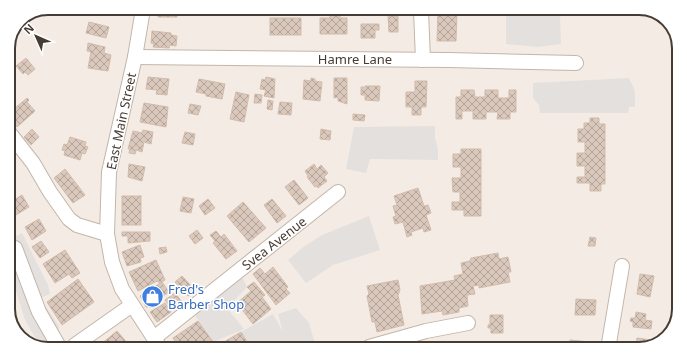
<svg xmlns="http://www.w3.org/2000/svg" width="687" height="357" viewBox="0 0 687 357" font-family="'Noto Sans',sans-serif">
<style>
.parking{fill:#e4e0dd}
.building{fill:url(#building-cross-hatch);stroke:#d2bbab}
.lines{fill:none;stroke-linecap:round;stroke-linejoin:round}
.minor-casing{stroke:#c3b5a9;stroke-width:16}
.minor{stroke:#fff;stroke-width:14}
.labels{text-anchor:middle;stroke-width:3;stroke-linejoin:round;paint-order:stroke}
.street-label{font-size:13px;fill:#463b33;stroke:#fff}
.shop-label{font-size:13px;fill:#366cbe;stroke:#fff;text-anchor:start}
.rim{fill:none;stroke:#463b33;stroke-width:2}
</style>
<defs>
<pattern id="building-cross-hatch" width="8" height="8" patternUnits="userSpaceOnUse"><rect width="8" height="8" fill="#d9c8bb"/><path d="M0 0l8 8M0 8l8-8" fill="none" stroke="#b2a499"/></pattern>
</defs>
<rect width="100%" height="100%" fill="#f4ece4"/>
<g class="parking">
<path d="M506,11l54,1 1,32 -23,3 -32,-3z"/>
<path d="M629,78l6,13v16h-6l-1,6h-88l-1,-8 -6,-7v-15z"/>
<path d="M435,126v11l3,13v10l-65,-1h-3l-4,14 -20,-4 8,-42z"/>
<path d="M369,216l11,34 -47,15 -27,18 -18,-23 14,-12 20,-13z"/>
<path d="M22,233l26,52 2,9 -10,4 19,28 -1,7 -19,11 -14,-24 -16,-52 7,-4 -8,-14 2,-12 6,-4 1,2z"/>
<path d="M241,275l6,12 -20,21 17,21 -31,13 -18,-27z"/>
<path d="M296,308l13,15 7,24h-30l-1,-8v8l-44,-1 6,-4 -6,-10 32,-18 10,18 -5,-18z"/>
</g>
<g class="building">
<rect x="93" y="8" width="26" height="2"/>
<path d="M155,9h24v5h-2v3h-19v-3h-3z"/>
<path d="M438,11h19l-1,30h-19z"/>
<path d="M330,12h10v6h7v16h-27v-16h10z"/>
<path d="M388,16h10v16h-9z"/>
<rect x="270" y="18" width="31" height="17"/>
<path d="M89,22l20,5 -3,11 -20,-5z"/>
<path d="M361,24h18v6h-4v8h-14z"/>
<path d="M152,31l19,2v2l6,1 -1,10 -6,-1 -1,3 -16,-1 1,-3 -3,-1z"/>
<path d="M88,43l17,4 -1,6 7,2 -3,16 -20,-3 3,-16 -4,-1z"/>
<path d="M26,58l9,11 -7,6 -3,-3 -2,2 -7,-8z"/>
<path d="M148,77l21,2 -2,16 -11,-1 1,-4 -11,-1z"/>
<path d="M266,77l9,2 -1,19 -10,-2 2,-6 -6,-1 2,-10 3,1z"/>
<path d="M311,78l4,1v2l7,1 -2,19 -17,-2 1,-19 7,1z"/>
<path d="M334,78h13v26l-9,-3v-4l-4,1z"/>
<path d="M199,79l26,5 -3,15 -16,-3v-2l-10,-2z"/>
<path d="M415,81h12l-1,26h-5v8h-9v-8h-6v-15h9z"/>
<path d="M365,86h15l-1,15 -14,-1v-5h-4v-8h4z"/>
<path d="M461,90h13l1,7h10v-7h13v8h11v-8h7v22h-6v7h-13l1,-7h-12v7h-13v-8h-11v8h-6v-22h5z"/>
<path d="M236,92l13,3 -5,27 -14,-3z"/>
<path d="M255,94l7,1 -1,8h-7z"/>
<path d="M27,98l2,2 -2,2 8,9 -18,16 -9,-13z"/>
<path d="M268,100l5,1 -1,9 -5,-1z"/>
<path d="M280,102l12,1 -1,12 -13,-1z"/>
<path d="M144,103l24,4 -2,20 -26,-5z"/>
<path d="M190,104l11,2 -3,9 -10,-2z"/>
<path d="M353,114l12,1 -1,6 -11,-1z"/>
<path d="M590,118h9v6h6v60h-4v7h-11v-8h-13v-6h8v-11h-8v-13h8v-11h-7v-13h6v-6h6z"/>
<path d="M32,129l7,8 -8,8 -7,-8z"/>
<path d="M321,129l10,2 -1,9 -10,-1z"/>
<path d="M143,130l10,2 -2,12 -7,-2 -2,10 -6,-2 -1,4 -6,-1 1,-4h-2l5,-18 9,2z"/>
<path d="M185,132l10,2 -2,11 -11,-2z"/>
<path d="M70,137l16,5 -1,4 3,1 -3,7 -3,-1 -2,7 -16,-5 1,-4 -3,-1 2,-6 3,1z"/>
<path d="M461,149h20v67h-17v-6h-12v-8h8v-10h-7l-1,-14h9v-11h-8v-13h8z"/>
<path d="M129,164l16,3 -3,14 -14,-4z"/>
<path d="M314,164l3,5 4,-4 7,8 -4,4 3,4 -9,7 -1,-2 -2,1 -8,-10 1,-1 -3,-5z"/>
<path d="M65,169l20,26 -12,8 -19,-25z"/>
<path d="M294,180l14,18 -9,7 -14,-18z"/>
<path d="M418,188l6,18 4,-1 3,8 -5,2 5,15 -7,2 -1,-4 -12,4 1,3 -5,2 -4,-15 -8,2 -2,-7 3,-1 -3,-10 4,-1 -3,-9z"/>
<path d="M22,195l7,12 -18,11 -3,-4v-10z"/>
<rect x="122" y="196" width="19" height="29"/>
<path d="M183,197l11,2 -3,14 -11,-2z"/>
<path d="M208,199l7,9 -10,7 -6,-9z"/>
<path d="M272,199l14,17 -9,7 -13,-18z"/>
<path d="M243,202l23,26 -17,14 -22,-26z"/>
<path d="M39,219l7,12 -14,9 -7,-13z"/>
<path d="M197,230l6,8 -8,6 -6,-8z"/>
<path d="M216,231l5,6 3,-3 13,17 -11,8 -13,-16 2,-2 -5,-6z"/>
<path d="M122,232h28v9l-22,2v-7h-6z"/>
<path d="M590,237l6,1 -1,8h-7z"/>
<path d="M41,241l8,11 -9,6 -8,-11z"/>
<path d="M140,245l4,12 -4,1 1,4 -14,4 -5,-14z"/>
<path d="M166,247l1,5 -7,2 -1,-6z"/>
<path d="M65,250l15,23 -8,5 -3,-4 -14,9 -12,-19z"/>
<path d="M498,253l1,6 9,-2 3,15h-3l2,10 -31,6v-3l-6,1 2,8 -8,1 1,11 -9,2v4l-16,3 -1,-4 -20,3 -2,-28 35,-6 -1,-4 9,-2 -2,-11 9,-2 1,-3z"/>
<path d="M156,260l9,20 -5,3 -3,-2 -19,10 -9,-19z"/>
<path d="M273,267l15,20 -2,2 4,4 -14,12 -23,-31 7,-6 5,6z"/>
<path d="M640,274l14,2 -4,21 -13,-3z"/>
<path d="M182,276l13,14 -7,6 -13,-14z"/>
<path d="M78,279l16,23 -32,23 -15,-23z"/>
<path d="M398,280l2,10 -2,5 6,30 -27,7 -2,-10h-3l-5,-26 2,-2 -2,-8z"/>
<path d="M162,282l7,10 -14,9 1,1 -8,5h-2l-6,-11z"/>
<path d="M254,282l11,13 -3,2 9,12 -18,15 -16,-21 14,-12 -4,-4z"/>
<path d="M175,293l7,9 -11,7 -6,-9z"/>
<path d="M576,299l20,1 -1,15h-20z"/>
<path d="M165,303l6,9 -14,10 -7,-10z"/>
<path d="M636,312l10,2 -1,6 7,1 -1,8 -18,-2v-5l-3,-1 1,-3h4z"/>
<path d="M490,315h13v18h-12v-5h-3v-3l2,-1z"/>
<path d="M198,321l15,21 -6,3 1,1h-30l-5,-8z"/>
<path d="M117,331l12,14h-29z"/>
<path d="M241,332l6,10 -6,4h-24z"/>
<path d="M637,338l14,2 -1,6 -14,3z"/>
<path d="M570,340l20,2 -1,7h-19z"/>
</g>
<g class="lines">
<defs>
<g id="minor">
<path d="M143,9l-8,48 -26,115 -2,62 5,28 10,27 37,57"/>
<path d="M421,11l2,49"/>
<path d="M135,57l314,3 127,3"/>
<path d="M8,131l25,32 17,29 19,27 8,6 30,9"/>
<path d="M15,248l24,64 19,33"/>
<path d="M154,338l184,-146"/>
<path d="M75,345l57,-40"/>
<path d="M369,347l57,-16 42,-8"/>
<path d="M608,349l14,-83"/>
</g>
</defs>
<use href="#minor" class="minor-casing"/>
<use href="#minor" class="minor"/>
</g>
<defs>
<symbol id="shop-disc" viewBox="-11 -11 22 22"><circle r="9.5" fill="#3f7fe0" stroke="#fff"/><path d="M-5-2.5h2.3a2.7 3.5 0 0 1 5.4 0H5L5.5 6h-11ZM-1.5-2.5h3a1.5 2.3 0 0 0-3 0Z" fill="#fff"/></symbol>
</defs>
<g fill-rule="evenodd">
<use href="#shop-disc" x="140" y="284" width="25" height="25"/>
</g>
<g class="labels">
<g class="street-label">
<text x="355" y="64">Hamre Lane</text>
<text transform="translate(121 121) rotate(-78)" y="5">East Main Street</text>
<text transform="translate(274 243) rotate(-38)" y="5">Svea Avenue</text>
</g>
<g class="shop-label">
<text x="168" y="294">Fred's<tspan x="168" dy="15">Barber Shop</tspan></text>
</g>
</g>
<path d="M0 0H687V357H0ZM48 15H639A33 33 0 0 1 672 48V309A33 33 0 0 1 639 342H48A33 33 0 0 1 15 309V48A33 33 0 0 1 48 15Z" fill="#fff" fill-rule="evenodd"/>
<path class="rim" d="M48 15H639A33 33 0 0 1 672 48V309A33 33 0 0 1 639 342H48A33 33 0 0 1 15 309V48A33 33 0 0 1 48 15Z"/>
<g transform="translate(36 36) rotate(315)" stroke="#ffffff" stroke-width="3" paint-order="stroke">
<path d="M0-3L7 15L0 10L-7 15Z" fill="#463b33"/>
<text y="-6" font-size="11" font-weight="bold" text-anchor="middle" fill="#463b33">N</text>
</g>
</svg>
